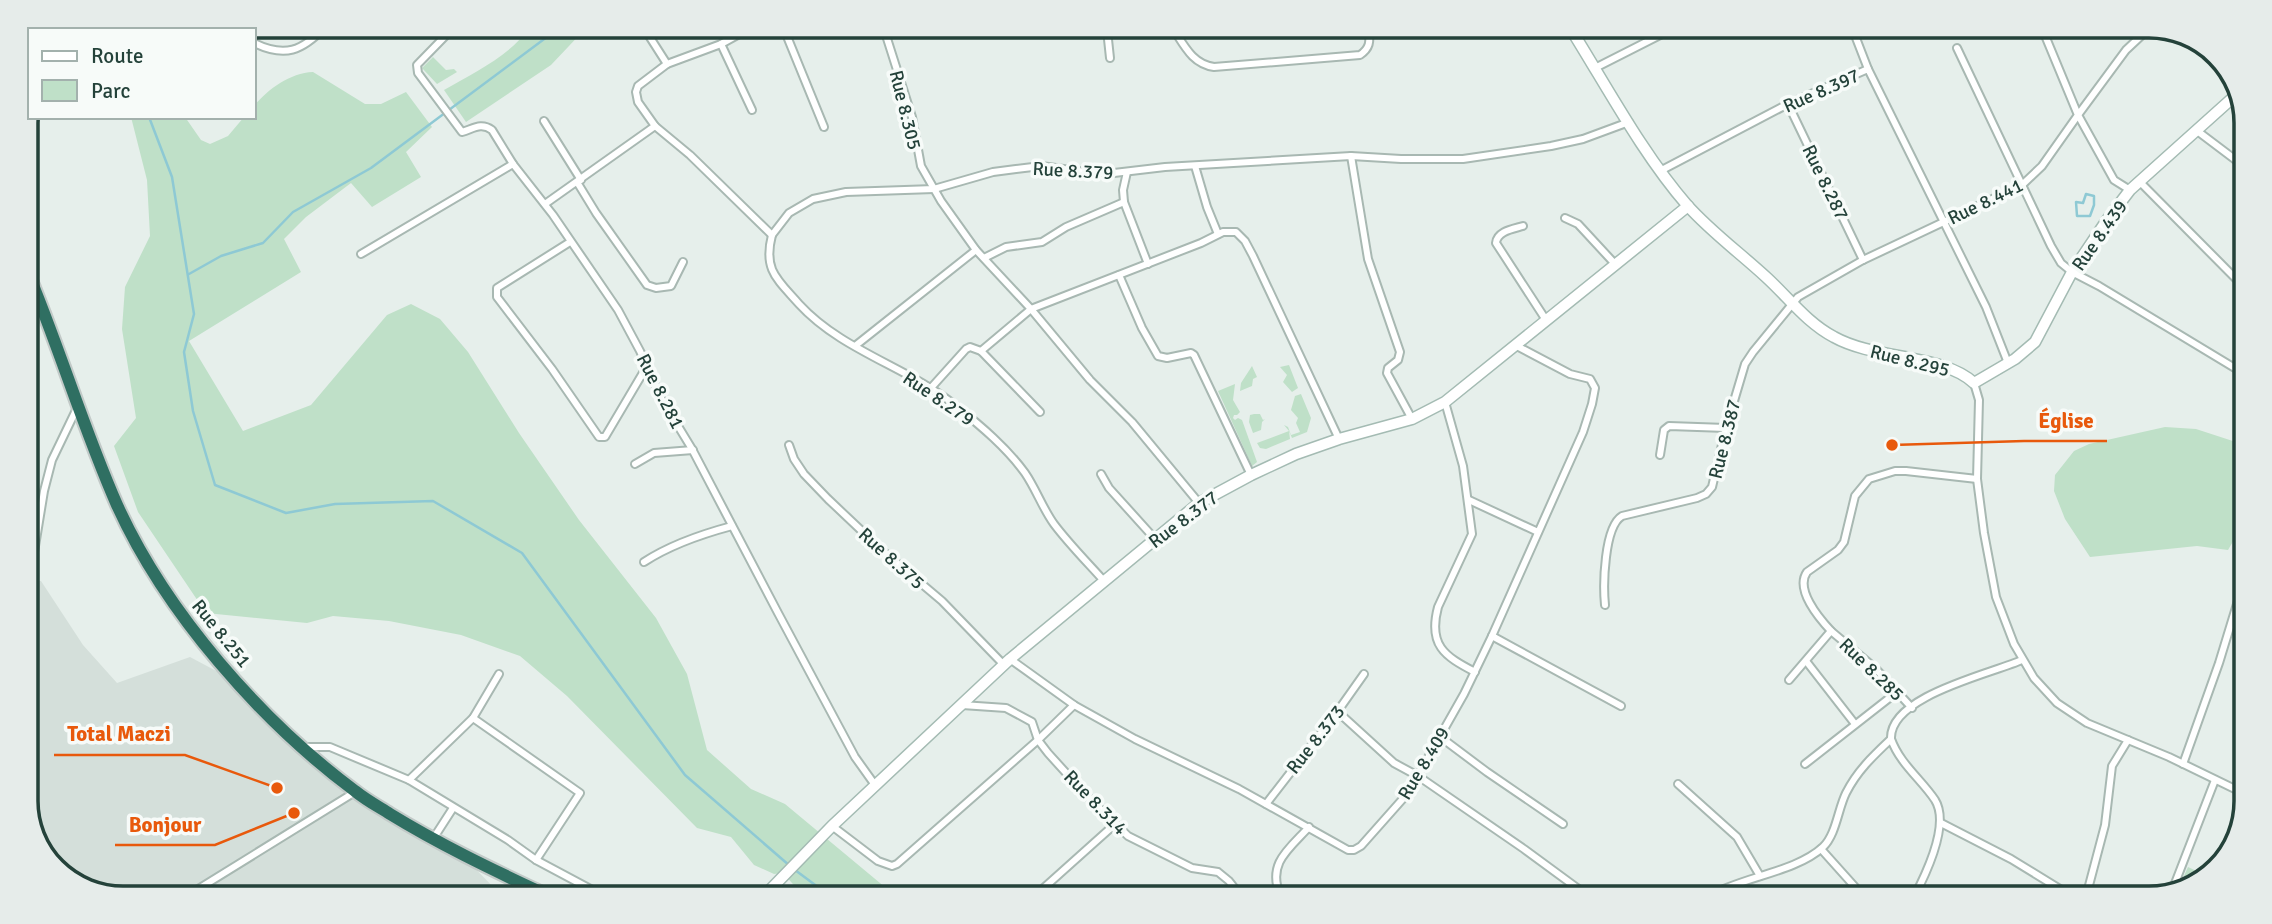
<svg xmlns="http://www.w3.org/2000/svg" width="2272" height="924" viewBox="0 0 2272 924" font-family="Signika,sans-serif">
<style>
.built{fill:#d4dfda}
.green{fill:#bfe0c8}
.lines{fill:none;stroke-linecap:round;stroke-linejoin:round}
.stream{stroke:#8ec9d4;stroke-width:2.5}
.street-casing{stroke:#a8b8b2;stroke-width:10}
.secondary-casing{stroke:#a4bbb3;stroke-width:13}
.highway-casing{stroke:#c2cac8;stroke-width:16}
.street{stroke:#fff;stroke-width:6}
.secondary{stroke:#fff;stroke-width:10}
.highway{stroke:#2f6f62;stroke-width:12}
.labels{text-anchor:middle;stroke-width:7;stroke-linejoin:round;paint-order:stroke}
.street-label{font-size:19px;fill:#24423a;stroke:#f7fbf9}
.rim{fill:none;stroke:#24423a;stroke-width:3.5}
.leader{fill:none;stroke:#e8590c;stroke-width:2.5}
.callout-dot{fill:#e8590c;stroke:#f7fbf9;stroke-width:2.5}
.callout-label{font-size:21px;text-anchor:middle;font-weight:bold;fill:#e8590c;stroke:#f7fbf9;stroke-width:7;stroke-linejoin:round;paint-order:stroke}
</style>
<rect width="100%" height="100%" fill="#e6efeb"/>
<path class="built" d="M26,581h15l42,64 34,38 73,-26 47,25 118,110 107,63 36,37 -412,-1 -40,-32 -20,-51z"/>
<g class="green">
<path d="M529,28h57l-35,37 -85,57 -22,-32c29,-17 66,-34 85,-62z"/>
<path d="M433,57l13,13 8,-1 3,3 -20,12 -15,-16z"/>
<path d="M313,72l52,32h16l25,-12 26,35 -26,25 15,25 -49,30 -21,-24 -45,34 -22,22 17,33 -112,69 54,90 68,-26 76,-90 24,-11 29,15 28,33 51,81 60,87 77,98 31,56 20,76 44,39 34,15 107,89h-91l-18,-20 -9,1 -20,-9 -23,-28 -34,-9 -130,-132 -47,-40 -59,-21 -72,-14 -56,-5 -26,7 -101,-10 -68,-101 -24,-66 22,-28 -14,-89 3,-42 25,-51 -3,-56 -16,-63h54l16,23 9,4 18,-8 16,-19h10v-11c14,-17 36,-33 59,-34z"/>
<path d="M1289,365l9,23 -6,4 -9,-10 4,-7 -7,-8z"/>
<path d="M1252,366l5,11 -4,2 -1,7 -12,5 1,-8z"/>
<path d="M1235,384l-2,16 7,12 -3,3h-3l-1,3 2,2 3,-2 4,2 15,42 -5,4 -34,-75z"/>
<path d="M1301,394l10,24 -4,14 -15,6 -3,-7 1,8 -24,10 -6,-1 -3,-5 32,-12 -5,-6 4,2 3,8 9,-3 -4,-9 2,-5 -7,-8 4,-14z"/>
<path d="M1254,414h6l3,6 2,-1 -3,3 -1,8 -8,3 -4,-11 1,-7z"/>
<path d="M2165,427l31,2 46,15v82l-14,24 -31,-4 -107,11 -25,-38 -11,-28 1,-16 19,-24 15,-7z"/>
<path d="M2188,867l19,9 -4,5 -25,8z"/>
</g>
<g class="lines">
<g class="stream">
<path d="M149,117l23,60 22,137 -10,38 9,59 22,74 71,28 49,-9 98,-3 89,52 163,222 105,91"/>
<path d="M2086,194l8,2v9l-4,11h-13l-1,-14 7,1z"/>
<path d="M189,274l32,-18 42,-13 30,-31 78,-44 188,-140"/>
<path d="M795,870l31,23"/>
</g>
<defs>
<g id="street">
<path d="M240,27l1,3"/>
<path d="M454,27l-37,38 1,8 44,59c11,-3 19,-10 30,-2l21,34"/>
<path d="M644,28l23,36 54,-20 29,-16"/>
<path d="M784,29l40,98"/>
<path d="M884,29l28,88 9,49 20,35 35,49 55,59 59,71 42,42 67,81"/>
<path d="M1107,30l3,28"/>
<path d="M1174,30c11,17 19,34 40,37l146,-12c10,-7 10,-13 9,-24"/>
<path d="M1859,32l-3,6 12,31"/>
<path d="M254,43c31,15 48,8 71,-16"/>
<path d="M721,44l31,66"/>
<path d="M1957,48l94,198 10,17 11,9 27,14 144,87"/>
<path d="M667,64l-29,22 -2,6 2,10 17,24 35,29 82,80 17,-22 24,-14 33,-7 88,-3 59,-17 23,-3 25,-3 52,7h21l51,-6 186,-11 50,3h62l88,-13 32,-7 46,-17"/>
<path d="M1595,68l71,-36"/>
<path d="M1788,104l75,156"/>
<path d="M544,121l37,59"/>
<path d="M2196,130l49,37"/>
<path d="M1351,156l17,103 32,93 -2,8 -10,8 -1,5 25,46"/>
<path d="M1195,166l12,41 11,27"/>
<path d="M1660,171l128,-67 80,-35 118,238 22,56"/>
<path d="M1127,172l-4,18 1,12 24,62"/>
<path d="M2139,181l105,106"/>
<path d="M577,182l19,31 51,72 9,3 15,-2 12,-24"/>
<path d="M2130,190l-16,-10 -36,-65 48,-65 16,-15"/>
<path d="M545,204l110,-78"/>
<path d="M1565,218l13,6 37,40"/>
<path d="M1523,226c-10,3 -26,5 -27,17l50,77"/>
<path d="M772,235c-9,35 5,44 27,69 43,47 109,63 157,102 25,20 51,42 69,67 11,16 18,36 29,51 15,20 33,38 50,57"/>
<path d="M570,242l-73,46v9l55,72 47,68h6l42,-71"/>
<path d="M361,254l152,-90 40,51 65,95 22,41 21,47 31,51 86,164 77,144 20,28"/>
<path d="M984,258l22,-11 36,-5 24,-15 58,-25"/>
<path d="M1119,275l23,53 16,28 9,2 24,-5 3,2 57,120"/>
<path d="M855,346l121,-96"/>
<path d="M981,351l50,-42 170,-66 22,-11h13l9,9 8,15 86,183"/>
<path d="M1974,383l5,17 -2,79 7,54 12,64 18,47 20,34 23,25 30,20 82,34 70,34"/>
<path d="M930,389l36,-40 4,-2 11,4 59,61"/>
<path d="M1445,402l18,64 9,68 -34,73c-10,38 6,49 37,65"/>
<path d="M789,445l5,14 10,15 24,25 56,53 58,49 62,64"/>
<path d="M1660,455l4,-25 5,-4 57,2"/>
<path d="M635,464l19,-11 39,-3"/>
<path d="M1101,474l8,14 46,51"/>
<path d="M1469,500l69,32"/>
<path d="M644,562c26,-17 58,-28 88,-36"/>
<path d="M26,601l18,-110 8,-31 26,-54"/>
<path d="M1605,605c-2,-20 -1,-78 17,-89l75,-18 9,-4 6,-7 14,-59 19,-64 8,-12 45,-55 65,-37 159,-75 20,-19 36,-51 -34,-82"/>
<path d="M1831,631l44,37 37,40"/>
<path d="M1492,636l129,70"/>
<path d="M1010,659l64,46 61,34 104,50 109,61h6l7,-4 47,-53 56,-99 28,-58 91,-204 9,-28 3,-16 -5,-9 -20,-5 -55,-29"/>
<path d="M1806,661l49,63"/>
<path d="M1789,680l42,-49c-13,-14 -36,-42 -24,-59l31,-22 6,-8 11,-46 14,-17 26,-8h11l71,8"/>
<path d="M962,705l44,3 26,14 6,18 10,13 38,42 42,41 64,32 26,4 11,9 11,14"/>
<path d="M1338,712l56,51 24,13 106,73 64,47"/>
<path d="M473,718l107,75 -44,67"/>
<path d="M1439,736l48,36 76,52"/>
<path d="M1891,739c9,25 30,40 44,61 15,24 -9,74 -21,97"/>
<path d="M304,747h26l79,33 99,60 28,20 60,32"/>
<path d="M1805,764l92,-72"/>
<path d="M2183,764l36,-101 22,-72"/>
<path d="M409,780l64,-62 26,-44"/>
<path d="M1678,784l59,53 23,39"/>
<path d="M1266,804l69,-89 29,-41"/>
<path d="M1941,823l70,36 62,38"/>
<path d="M832,826l46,35 14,5 5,-2 141,-124 36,-35"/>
<path d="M433,839l20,-31"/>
<path d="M1821,849l43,48"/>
<path d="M195,891l160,-99"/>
<path d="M2172,891l43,-111"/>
<path d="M1037,894l77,-69"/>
<path d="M1280,895c-13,-32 9,-46 29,-68"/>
<path d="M1709,896c33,-19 87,-24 114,-49 13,-12 15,-38 23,-54 11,-22 27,-37 45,-54 -2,-43 99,-65 131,-79"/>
<path d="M2081,898l6,-5 18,-68 7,-59 16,-26"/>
</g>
<g id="secondary">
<path d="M1572,31c35,56 72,125 115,174 23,26 53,48 79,72 22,20 41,46 68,60 41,23 109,17 140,46l41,-24 20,-17 37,-70 35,-52 23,-30 107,-96"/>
<path d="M767,893l65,-67 178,-167 189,-156 52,-28 45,-21 43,-15 73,-20 33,-17 243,-196"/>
</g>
<path id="highway" d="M26,268c33,78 57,160 91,237 49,108 144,216 238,286 11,9 24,16 35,23 49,30 99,54 150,78"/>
</defs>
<use href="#street" class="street-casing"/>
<use href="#secondary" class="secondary-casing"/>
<use href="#highway" class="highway-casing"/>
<use href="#street" class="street"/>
<use href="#secondary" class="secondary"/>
<use href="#highway" class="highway"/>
</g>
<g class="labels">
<g class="street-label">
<text transform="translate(1821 90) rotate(-24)" y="7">Rue 8.397</text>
<text transform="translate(906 110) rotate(76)" y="7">Rue 8.305</text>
<text transform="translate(1073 170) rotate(3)" y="7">Rue 8.379</text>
<text transform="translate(1826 182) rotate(64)" y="7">Rue 8.287</text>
<text transform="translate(1985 201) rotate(-26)" y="7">Rue 8.441</text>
<text transform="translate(2099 235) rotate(-55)" y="7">Rue 8.439</text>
<text transform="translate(1910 360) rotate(14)" y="7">Rue 8.295</text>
<text transform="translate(661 391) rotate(63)" y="7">Rue 8.281</text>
<text transform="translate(939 398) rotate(34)" y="7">Rue 8.279</text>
<text transform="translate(1724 439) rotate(-76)" y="7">Rue 8.387</text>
<text transform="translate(1183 519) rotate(-37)" y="7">Rue 8.377</text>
<text transform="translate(892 558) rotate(42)" y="7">Rue 8.375</text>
<text transform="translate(222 633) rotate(51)" y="7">Rue 8.251</text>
<text transform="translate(1872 669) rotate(44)" y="7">Rue 8.285</text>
<text transform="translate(1315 739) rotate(-52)" y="7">Rue 8.373</text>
<text transform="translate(1423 763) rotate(-59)" y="7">Rue 8.409</text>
<text transform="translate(1096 802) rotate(46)" y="7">Rue 8.314</text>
</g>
</g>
<path d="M0 0H2272V924H0ZM123 38H2149A85 85 0 0 1 2234 123V801A85 85 0 0 1 2149 886H123A85 85 0 0 1 38 801V123A85 85 0 0 1 123 38Z" fill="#e6ecea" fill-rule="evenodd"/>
<path class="rim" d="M123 38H2149A85 85 0 0 1 2234 123V801A85 85 0 0 1 2149 886H123A85 85 0 0 1 38 801V123A85 85 0 0 1 123 38Z"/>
<path class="leader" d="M1892 445L2024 441H2107M277 788L185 755H54M294 813L215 845H115"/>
<g class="callout-dot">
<circle cx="1892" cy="445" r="7"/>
<circle cx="277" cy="788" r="7"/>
<circle cx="294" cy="813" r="7"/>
</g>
<g class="callout-label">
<text x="2066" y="428">Église</text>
<text x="119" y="741">Total Maczi</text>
<text x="165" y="832">Bonjour</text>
</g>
<rect x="28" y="28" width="228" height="91" fill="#f7fbf9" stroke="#a3b1ad" stroke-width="2"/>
<rect x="42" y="51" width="35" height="10" fill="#ffffff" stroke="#a3b1ad" stroke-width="2"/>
<text x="91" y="63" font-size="21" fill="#24423a">Route</text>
<rect x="42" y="80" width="35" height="21" fill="#bfe0c8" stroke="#a3b1ad" stroke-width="2"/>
<text x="91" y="98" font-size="21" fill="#24423a">Parc</text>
</svg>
